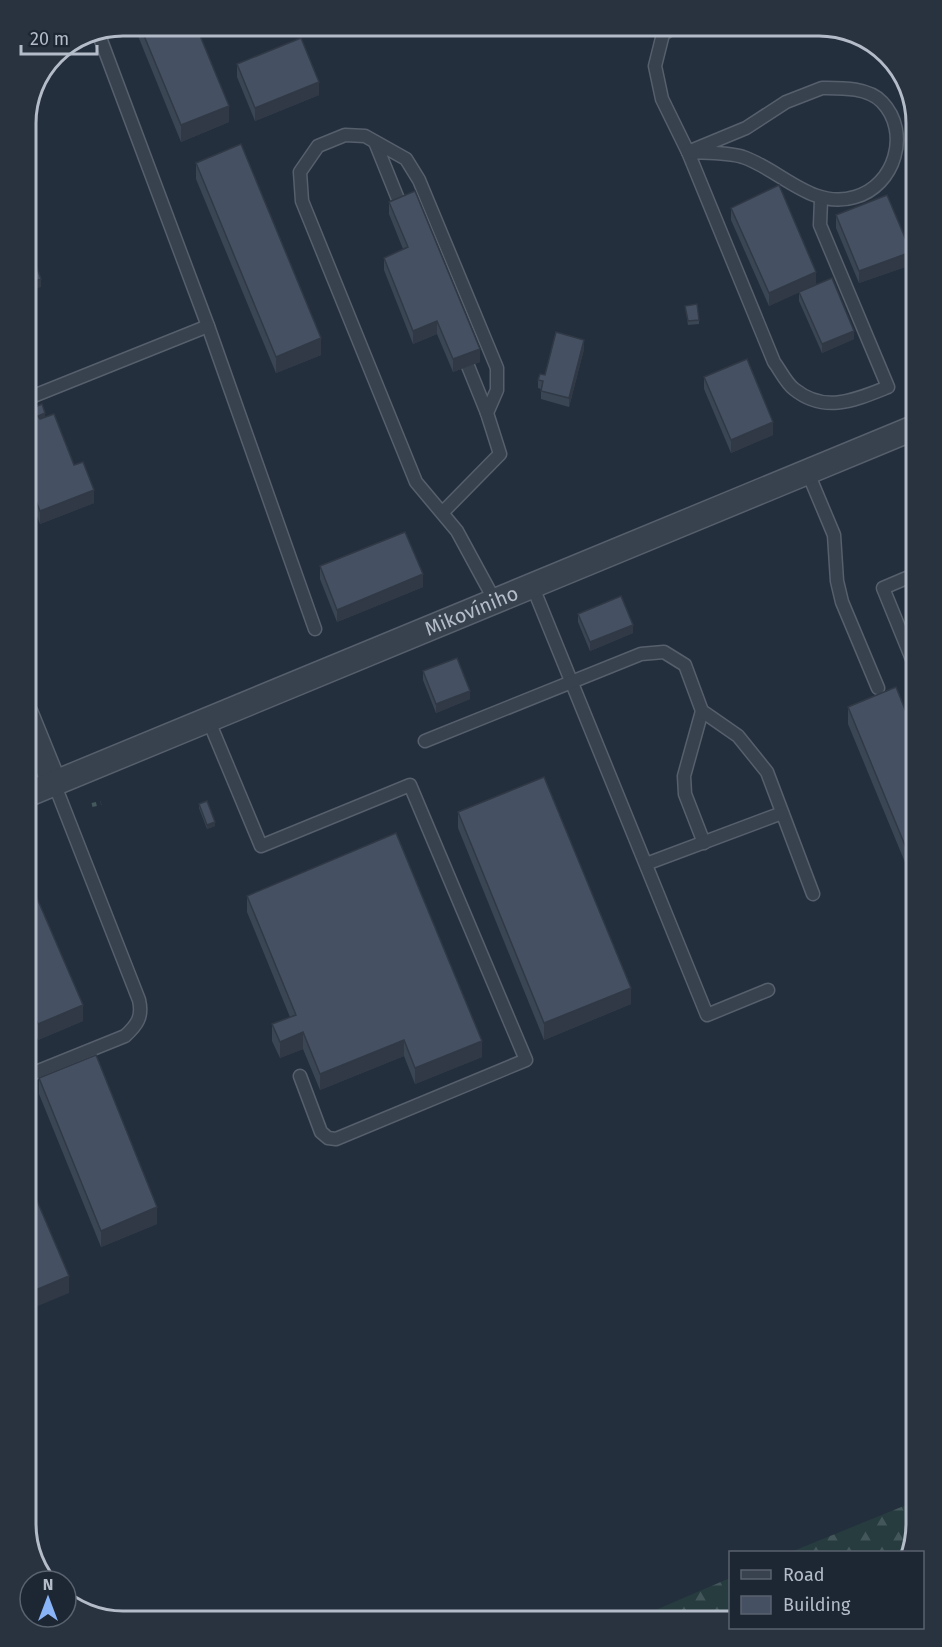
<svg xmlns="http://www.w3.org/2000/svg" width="942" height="1647" viewBox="0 0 942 1647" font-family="'Fira Sans',sans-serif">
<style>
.forest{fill:url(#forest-firs)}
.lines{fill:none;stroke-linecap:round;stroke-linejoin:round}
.lane-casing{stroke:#565f6c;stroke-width:15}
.street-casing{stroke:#565f6c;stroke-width:27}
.path{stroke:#44595c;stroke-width:4;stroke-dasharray:4.5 4.5;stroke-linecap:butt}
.lane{stroke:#38414e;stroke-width:12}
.street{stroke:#38414e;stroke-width:24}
.wall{fill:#3b4654}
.shaded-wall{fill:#303945}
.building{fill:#455162;stroke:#303945;stroke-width:1.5}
.labels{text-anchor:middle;stroke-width:6;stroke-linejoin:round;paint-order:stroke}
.street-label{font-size:20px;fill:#b4bcc9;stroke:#1d2633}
.rim{fill:none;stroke:#b4bcc9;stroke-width:3}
</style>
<defs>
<pattern id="forest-firs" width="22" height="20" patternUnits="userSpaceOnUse" patternTransform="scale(1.5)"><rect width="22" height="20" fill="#263c3f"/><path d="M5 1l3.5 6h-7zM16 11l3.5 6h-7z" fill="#435659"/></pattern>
</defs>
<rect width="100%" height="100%" fill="#242f3e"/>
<g class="forest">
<path d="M916,1501v23l-8,28h-117z"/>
<path d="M730,1578v43h-100z"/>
</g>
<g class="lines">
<defs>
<g id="lane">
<path d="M676,26l-13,8 -8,32 7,33 26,53 86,210c6,8 12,21 20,27 31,25 61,11 94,-2l-68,-162 1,-25"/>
<path d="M99,35l109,291 107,303"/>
<path d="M822,88c18,0 46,-1 60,14 29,30 13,84 -27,95 -43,13 -74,-27 -112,-40 -16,-5 -38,-4 -55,-5l58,-24 40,-26z"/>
<path d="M375,142l27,67"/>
<path d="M468,366l19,47"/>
<path d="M26,399l182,-73"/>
<path d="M808,473l26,62 3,46 5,21 36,86"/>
<path d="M442,513l58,-59 -13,-41 10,-23v-22l-78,-188 -13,-21 -41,-23 -20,-1 -27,11 -18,26 2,29 114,281 41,49 38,70"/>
<path d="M532,585l175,430 61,-25"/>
<path d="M916,669l-33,-81 33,-14"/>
<path d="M702,711l-18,65 1,18 19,49"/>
<path d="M208,719l53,127 149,-61 116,275 -190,79 -8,-1 -7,-6 -21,-56"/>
<path d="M425,741l216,-87 23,-2 21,13 17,46 36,25 29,36 46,122"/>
<path d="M646,864l136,-51"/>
<path d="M26,1076l99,-40c12,-11 18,-19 14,-36l-85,-217"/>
</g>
<g id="street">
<path d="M26,714l28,69"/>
<path id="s1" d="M26,795l890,-368"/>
</g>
</defs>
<use href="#lane" class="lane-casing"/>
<use href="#street" class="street-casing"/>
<path class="path" d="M92,805l9,-2"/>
<use href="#lane" class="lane"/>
<use href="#street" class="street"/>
</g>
<g class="wall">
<path d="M134,26h62l33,96 -48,20z"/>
<path d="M237,64l82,31 -64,26 -18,-44z"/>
<path d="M196,163l125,192 -45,18 -80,-194z"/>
<path d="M389,202l91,160 -27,10 -16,-38 -24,10 -29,-74v-12l19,-9 -14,-35z"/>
<path d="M731,208l85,77 38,54 -32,14 -23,-52v-9l-30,14 -38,-86z"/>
<path d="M836,215l75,50 -52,18 -23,-55z"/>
<path d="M685,306l14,14v4l-11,1z"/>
<path d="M584,349l-15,58 -28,-8v-10l-3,-1v-8z"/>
<path d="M704,377l69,58 -42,18 -27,-64z"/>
<path d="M26,407h9l10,10 29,48 20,38 -54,21 -14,-35z"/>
<path d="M320,566l103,21 -86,35 -17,-43z"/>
<path d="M916,585v61l-7,-18 1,-5 -4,-10v-4l9,-4 -1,-3v-16z"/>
<path d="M578,614l55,19 -43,18 -12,-29z"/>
<path d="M423,671l47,28 -34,14 -13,-33z"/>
<path d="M848,707l68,30v152l-68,-165z"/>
<path d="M199,804l16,22 -8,3 -8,-21z"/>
<path d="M458,812l173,192 -87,36 -86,-212z"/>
<path d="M26,875l57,146 -45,19 -12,-28z"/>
<path d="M247,896l235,161 -67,27 -11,-28 -84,34 -17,-41 -23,9 -8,-17v-17l18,-7 -43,-105z"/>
<path d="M39,1078l118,146 -56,23 -62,-153z"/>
</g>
<g class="shaded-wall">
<path d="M319,82v13l-64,26v-13z"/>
<path d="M229,106v16l-48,20v-17z"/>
<path d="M911,252v13l-52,18v-12z"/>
<path d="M816,272v13l-47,21v-13z"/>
<path d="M41,279v8l-15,6v-9z"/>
<path d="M437,321v13l-24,10v-13z"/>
<path d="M854,331v8l-32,14v-9z"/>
<path d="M321,338v17l-45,18v-16z"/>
<path d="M584,340v9l-15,58v-9z"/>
<path d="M480,349v13l-27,10v-13z"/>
<path d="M45,413v13l-7,3v-13z"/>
<path d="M773,422v13l-42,18v-13z"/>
<path d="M94,490v13l-54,21v-13z"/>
<path d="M423,574v13l-86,35v-12z"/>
<path d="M633,625v8l-43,18v-9z"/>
<path d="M470,691v8l-34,14v-9z"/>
<path d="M215,822v4l-8,3v-4z"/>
<path d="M631,988v16l-87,36v-17z"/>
<path d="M83,1005v16l-45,19v-16z"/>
<path d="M303,1032v17l-23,9v-16z"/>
<path d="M404,1040v16l-84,34v-16z"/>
<path d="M482,1041v16l-67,27v-16z"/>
<path d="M157,1207v17l-56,23v-16z"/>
<path d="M69,1276v17l-43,18v-17z"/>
</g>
<g class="building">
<path d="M140,26h56l33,80 -48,19z"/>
<path d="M301,38l18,44 -64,26 -18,-44z"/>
<path d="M241,144l80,194 -45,19 -80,-194z"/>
<path d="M779,185l37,87 -47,21 -38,-85z"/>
<path d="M415,191l65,158 -27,10 -16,-38 -24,10 -29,-73 24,-11 -19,-45z"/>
<path d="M887,195l24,57 -52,19 -23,-56z"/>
<path d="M26,239l15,40 -15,5z"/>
<path d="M832,278l22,53 -32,13 -23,-52z"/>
<path d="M697,304l2,16 -11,1 -3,-15z"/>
<path d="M556,332l28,8 -15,58 -28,-7 2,-10 -5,-1 2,-6 5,1z"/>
<path d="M747,359l26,63 -42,18 -27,-63z"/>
<path d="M34,404l1,3 7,-3 3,9 -7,3 2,3 14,-5 20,51 9,-3 11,28 -54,21 -14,-35v-69z"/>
<path d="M405,532l18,42 -86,36 -17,-44z"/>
<path d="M621,596l12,29 -43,17 -12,-28z"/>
<path d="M916,604v37l-7,-17 3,-1 -6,-14z"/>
<path d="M457,658l13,33 -34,13 -13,-33z"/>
<path d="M896,687l20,50v135l-68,-165z"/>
<path d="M544,777l87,211 -87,35 -86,-211z"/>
<path d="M207,801l8,21 -8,3 -8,-21z"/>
<path d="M396,833l86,208 -67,27 -11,-28 -84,34 -17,-42 -23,10 -8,-18 24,-9 -49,-119z"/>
<path d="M26,875h1l56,130 -45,19 -12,-28z"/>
<path d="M96,1055l61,152 -56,24 -62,-153z"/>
<path d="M26,1175l43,101 -43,18z"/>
</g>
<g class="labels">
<g class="street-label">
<text dy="7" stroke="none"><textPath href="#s1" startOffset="482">Mikovíniho</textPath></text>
</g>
</g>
<path d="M0 0H942V1647H0ZM123 36H819A87 87 0 0 1 906 123V1524A87 87 0 0 1 819 1611H123A87 87 0 0 1 36 1524V123A87 87 0 0 1 123 36Z" fill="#29323f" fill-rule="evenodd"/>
<path class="rim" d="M123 36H819A87 87 0 0 1 906 123V1524A87 87 0 0 1 819 1611H123A87 87 0 0 1 36 1524V123A87 87 0 0 1 123 36Z"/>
<rect x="729" y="1551" width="195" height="78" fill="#1d2633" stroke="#59626f" stroke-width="1.5"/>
<rect x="741" y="1570" width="30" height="9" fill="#38414e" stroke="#59626f" stroke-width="1.5"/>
<text x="783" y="1581" font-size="18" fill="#b4bcc9">Road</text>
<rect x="741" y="1596" width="30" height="18" fill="#455162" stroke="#59626f" stroke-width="1.5"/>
<text x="783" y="1611" font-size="18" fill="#b4bcc9">Building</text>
<g transform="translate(48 1599)"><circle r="28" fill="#1d2633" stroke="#59626f" stroke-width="1.5"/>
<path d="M0-4.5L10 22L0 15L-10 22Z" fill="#8ab4f8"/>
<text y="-9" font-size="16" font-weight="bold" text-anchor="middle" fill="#b4bcc9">N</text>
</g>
<path d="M21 45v9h76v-9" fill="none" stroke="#b4bcc9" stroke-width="3"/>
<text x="30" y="45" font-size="18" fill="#b4bcc9" stroke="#1d2633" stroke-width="4.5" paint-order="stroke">20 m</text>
</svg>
